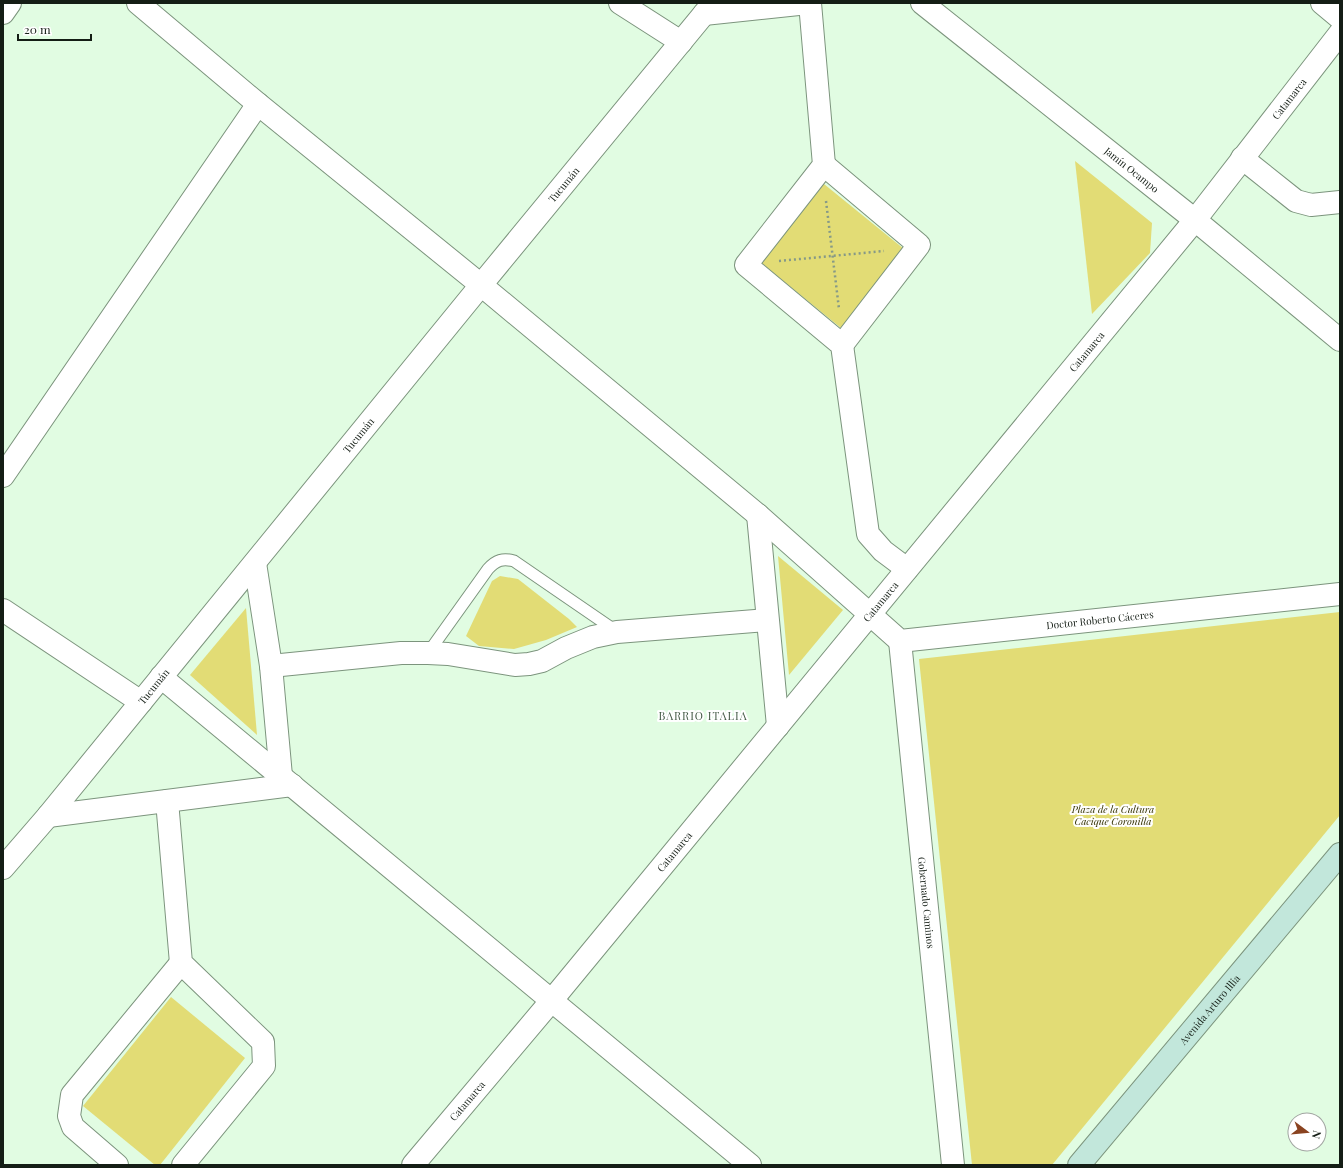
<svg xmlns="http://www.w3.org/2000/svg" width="1343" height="1168" viewBox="0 0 1343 1168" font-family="'Playfair Display',serif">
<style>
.green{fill:#e2dc75}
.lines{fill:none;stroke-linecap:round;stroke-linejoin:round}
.service-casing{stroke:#7c947d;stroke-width:13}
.minor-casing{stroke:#7c947d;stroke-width:24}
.secondary-casing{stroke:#7c947d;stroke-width:24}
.path{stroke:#869987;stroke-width:2.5;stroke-dasharray:2 3;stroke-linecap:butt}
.service{stroke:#fff;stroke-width:11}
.minor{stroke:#fff;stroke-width:22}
.secondary{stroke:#c2e7db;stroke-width:22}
.labels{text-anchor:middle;stroke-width:4;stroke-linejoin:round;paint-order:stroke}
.street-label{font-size:10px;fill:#141d15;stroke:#fff}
.park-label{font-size:10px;font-style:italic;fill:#363304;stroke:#fff}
.neighbourhood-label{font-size:11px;letter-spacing:1px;fill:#445a45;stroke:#fff}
</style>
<rect width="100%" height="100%" fill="#e1fce2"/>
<g class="green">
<path d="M1075,161l77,62 -2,30 -58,61z"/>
<path d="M824,184l80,65 -63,79 -80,-65z"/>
<path d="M778,556l65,54 -54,65z"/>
<path d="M500,576l18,3 51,40 8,8 -31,13 -32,9 -35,-3 -13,-10 26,-55z"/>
<path d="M246,608l11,127 -67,-60z"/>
<path d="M1340,612v203l-288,350h-80l-53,-506z"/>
<path d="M171,997l74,61 -85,107h-5l-72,-59z"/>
</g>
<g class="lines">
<defs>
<path id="service" d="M428,653l60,-84c8,-9 15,-11 26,-8l102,70"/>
<g id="minor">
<path id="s1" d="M138,3l120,101 223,181 277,230 142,126 440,-47"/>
<path d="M620,3l61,39"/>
<path d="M810,3l14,162 -78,100 96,80 26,189 15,17 24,18"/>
<path id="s2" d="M922,3l273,217 145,120"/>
<path d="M1322,3l18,15"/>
<path d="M3,13l7,-10"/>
<path d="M704,14l104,-11"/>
<path d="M1242,158l54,43 15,4 29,-3"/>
<path d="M824,165l95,80 -77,100"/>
<path d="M3,476l255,-372"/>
<path d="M758,515l20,211"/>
<path d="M255,563l16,103 10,110"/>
<path d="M3,610l138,92"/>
<path id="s3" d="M900,641l53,524"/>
<path d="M271,666l130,-13h27l20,1 67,11 14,-1 13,-3 24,-13 27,-11 24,-5 150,-12"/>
<path d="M161,677l589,488"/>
<path d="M167,801l14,162 82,79 1,24 -81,99"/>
<path d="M48,816l244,-31"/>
<path id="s4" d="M3,868l45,-52 433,-531 232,-282"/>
<path d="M117,1165l-44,-38 -4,-11 3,-21 109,-132"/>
<path id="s5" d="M413,1165l139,-165 643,-780 145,-187"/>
</g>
<g id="secondary">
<path id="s6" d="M1079,1165l261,-311"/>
</g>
</defs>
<use href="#service" class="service-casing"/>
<use href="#minor" class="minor-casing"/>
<use href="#secondary" class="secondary-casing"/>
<g class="path">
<path d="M826,201l13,108"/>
<path d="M779,261l105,-10"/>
</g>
<use href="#service" class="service"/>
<use href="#minor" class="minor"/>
<use href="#secondary" class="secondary"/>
</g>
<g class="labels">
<g class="street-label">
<text dy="4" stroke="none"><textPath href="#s5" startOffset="1380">Catamarca</textPath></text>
<text dy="4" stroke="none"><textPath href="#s2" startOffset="268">Jamín Ocampo</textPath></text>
<text dy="4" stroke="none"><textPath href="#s4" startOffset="884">Tucumán</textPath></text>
<text dy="4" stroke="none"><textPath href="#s5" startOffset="1056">Catamarca</textPath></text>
<text dy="4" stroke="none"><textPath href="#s4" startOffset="560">Tucumán</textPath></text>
<text dy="4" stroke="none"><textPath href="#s5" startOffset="732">Catamarca</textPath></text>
<text dy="4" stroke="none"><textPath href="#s1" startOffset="1195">Doctor Roberto Cáceres</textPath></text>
<text dy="4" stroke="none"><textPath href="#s4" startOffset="236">Tucumán</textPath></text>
<text dy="4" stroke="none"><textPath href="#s5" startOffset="408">Catamarca</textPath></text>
<text dy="4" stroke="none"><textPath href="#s3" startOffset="263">Gobernado Caminos</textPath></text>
<text dy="4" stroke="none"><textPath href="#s6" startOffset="203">Avenida Arturo Illia</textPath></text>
<text dy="4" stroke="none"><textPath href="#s5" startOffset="84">Catamarca</textPath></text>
</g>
<g class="park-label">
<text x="1113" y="813">Plaza de la Cultura<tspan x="1113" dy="12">Cacique Coronilla</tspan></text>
</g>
<g class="neighbourhood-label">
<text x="703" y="720">BARRIO ITALIA</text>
</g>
</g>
<rect width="1343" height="1168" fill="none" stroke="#141d15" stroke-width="8"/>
<g transform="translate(1307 1132) rotate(106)"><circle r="19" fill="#ffffff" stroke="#a1a5a1"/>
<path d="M0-3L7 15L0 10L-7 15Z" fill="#8a4320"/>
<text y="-6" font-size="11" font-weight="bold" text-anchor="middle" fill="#141d15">N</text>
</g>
<path d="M18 34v6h73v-6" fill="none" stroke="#141d15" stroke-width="2"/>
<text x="24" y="34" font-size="12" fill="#141d15" stroke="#ffffff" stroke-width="3" paint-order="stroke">20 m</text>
</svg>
